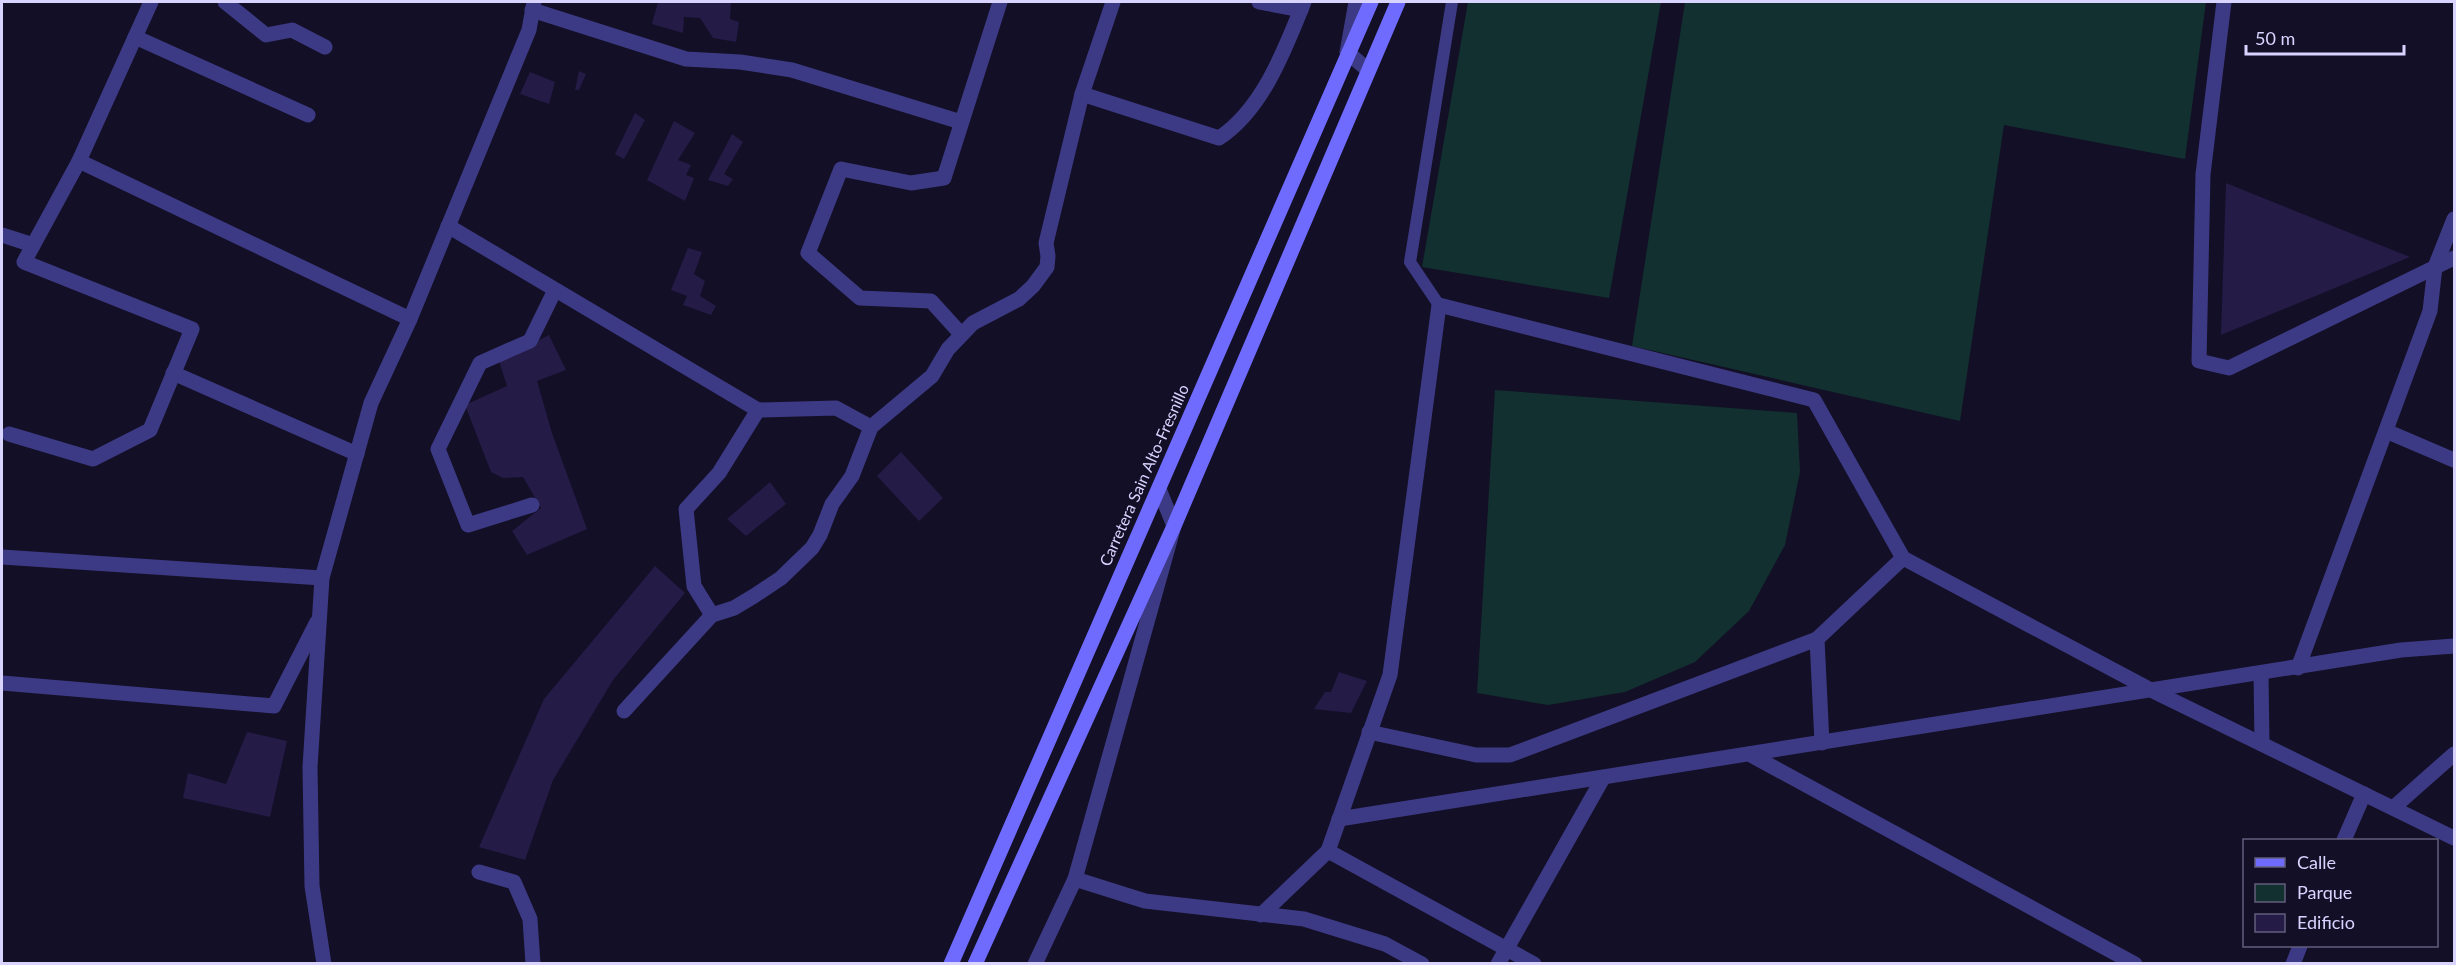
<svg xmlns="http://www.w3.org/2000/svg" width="2456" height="965" viewBox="0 0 2456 965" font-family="Lato,sans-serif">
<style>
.green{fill:#12302f}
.building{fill:#241b47}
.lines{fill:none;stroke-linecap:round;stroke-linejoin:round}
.service{stroke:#3d3a85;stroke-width:12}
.minor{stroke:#3d3a85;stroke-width:15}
.secondary{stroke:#6f6bff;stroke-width:15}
.labels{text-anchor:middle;stroke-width:5;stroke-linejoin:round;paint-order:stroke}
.street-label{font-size:16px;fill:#d9d4ff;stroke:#130f26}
</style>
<rect width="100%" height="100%" fill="#130f26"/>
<g class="green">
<path d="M1468,2h193l-52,296 -187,-31z"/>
<path d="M1685,2h521l-21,157 -181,-34 -44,296 -328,-75z"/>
<path d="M1495,390l302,23 3,59 -15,73 -36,66 -54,51 -70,30 -77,13 -71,-12z"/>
</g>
<g class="building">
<path d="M658,2h73l-1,17 9,3 -3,20 -23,-4 -13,-20 -16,-1 -1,16 -31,-9z"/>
<path d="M579,71l7,3 -7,16h-4z"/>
<path d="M530,72l25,10 -6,22 -29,-10z"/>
<path d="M635,113l10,7 -21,39 -9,-5z"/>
<path d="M674,121l21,12 -17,27 13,5 -5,10 8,3 -9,23 -38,-21z"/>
<path d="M732,134l11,8 -19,32 9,5 -5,7 -20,-6z"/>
<path d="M2226,183l184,74 -189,78z"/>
<path d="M688,248l14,4 -8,22 11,7 -5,15 16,10 -5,9 -28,-10 4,-9 -16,-6z"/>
<path d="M549,335l17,35 -29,11 15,52 35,96 -60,26 -15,-24 29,-23 -18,-31 -20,1 -12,-6 -26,-67 42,-19 -8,-25z"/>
<path d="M901,452l42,46 -24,23 -42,-45z"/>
<path d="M770,482l16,22 -40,32 -19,-17z"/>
<path d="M655,566l30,27 -72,87 -60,100 -28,80 -46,-13 65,-148z"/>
<path d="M1339,672l28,9 -16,32 -37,-4 11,-17h6z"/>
<path d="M247,732l40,9 -17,76 -87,-19 5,-25 38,11z"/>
</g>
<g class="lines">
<path class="service" d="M1439,305l-29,-43 42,-260"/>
<g class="minor">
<path d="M225,2l41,33 26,-5 33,17"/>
<path d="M1259,2l42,8"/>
<path d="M1356,2l-9,50 21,18"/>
<path d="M2224,2l-21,172 -4,187 30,7 225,-110"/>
<path d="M532,10l154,49 54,3 52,8 169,52"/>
<path d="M135,37l173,78"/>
<path d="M1082,94l137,44c44,-29 66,-89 85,-136"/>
<path d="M79,161l331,158"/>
<path d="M448,226l310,184 78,-2 35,19"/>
<path d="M2,235l31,10"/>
<path d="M961,334l-30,-33 -71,-3 -52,-45 33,-84 70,14 33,-5 56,-176"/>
<path d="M173,373l184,81"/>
<path d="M2386,431l68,29"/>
<path d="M9,434l84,25 57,-29 42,-101 -168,-67 55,-101 72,-159"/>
<path d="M532,505l-64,20 -30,-76 42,-86 50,-22 25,-51"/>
<path d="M2,557l320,21"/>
<path d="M712,615l-18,-29 -8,-77 33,-36 39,-63"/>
<path d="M2298,668l132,-357 5,-44 19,-48"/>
<path d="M2261,674l1,70"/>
<path d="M2,683l272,23 43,-84"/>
<path d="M624,711l88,-96 22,-7 20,-12 27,-18 31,-30 8,-13 12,-31 20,-28 19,-49 61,-51 16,-27 25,-26 46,-24 14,-13 14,-19 1,-11 -2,-13 36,-149 31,-92"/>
<path d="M1369,732l107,23h34l307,-116"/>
<path d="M1822,743l-5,-104 86,-81"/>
<path d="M1749,754l386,210"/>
<path d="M2393,808l61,-54"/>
<path d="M1339,819l1062,-169 53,-4"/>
<path d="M2344,840l20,-46"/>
<path d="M1328,851l206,113"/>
<path d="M479,872l35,10 16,37 3,45"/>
<path d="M1075,879l70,22 159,18 81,25 37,20"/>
<path d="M1261,915l67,-64 62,-176 49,-370 375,95 89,158 250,133 301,147"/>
<path d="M324,964l-12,-78 -2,-119 12,-189 49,-175 39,-84 119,-289 5,-28"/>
<path d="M1035,964l40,-85 99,-353 -15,-37"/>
<path d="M1498,964l105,-186"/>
<path d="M2293,964l7,-18"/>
</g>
<g class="secondary">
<path d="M951,964l420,-962"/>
<path d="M975,964l199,-438 224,-524"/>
</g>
</g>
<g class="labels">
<g class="street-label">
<text transform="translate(1144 475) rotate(-66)" y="6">Carretera Sain Alto-Fresnillo</text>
</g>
</g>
<rect width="2456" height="965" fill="none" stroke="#d9d4ff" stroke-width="6"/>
<rect x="2243" y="839" width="195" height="108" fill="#130f26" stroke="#625e7d" stroke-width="1.5"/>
<rect x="2255" y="858" width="30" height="9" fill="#6f6bff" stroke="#625e7d" stroke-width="1.5"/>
<text x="2297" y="869" font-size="18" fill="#d9d4ff">Calle</text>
<rect x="2255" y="884" width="30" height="18" fill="#12302f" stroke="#625e7d" stroke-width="1.5"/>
<text x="2297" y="899" font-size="18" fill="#d9d4ff">Parque</text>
<rect x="2255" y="914" width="30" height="18" fill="#241b47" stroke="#625e7d" stroke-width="1.5"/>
<text x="2297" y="929" font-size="18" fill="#d9d4ff">Edificio</text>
<path d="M2246 45v9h158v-9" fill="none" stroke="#d9d4ff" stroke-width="3"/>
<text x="2255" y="45" font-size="18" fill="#d9d4ff" stroke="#130f26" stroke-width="4.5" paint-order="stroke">50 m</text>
</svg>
